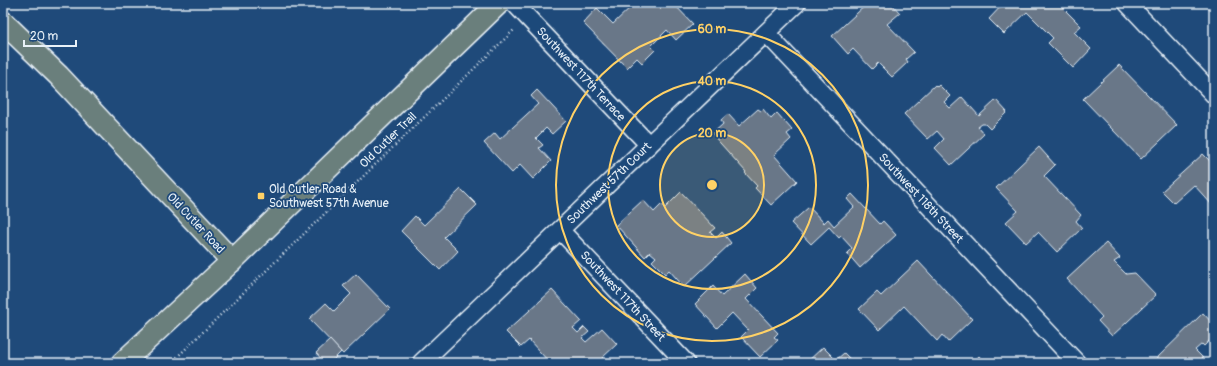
<svg xmlns="http://www.w3.org/2000/svg" width="1217" height="366" viewBox="0 0 1217 366" font-family="Pangolin,sans-serif">
<style>
.building{fill:#697788;stroke:#e8f1f8}
.lines{fill:none;stroke-linecap:round;stroke-linejoin:round}
.minor-casing{stroke:#e8f1f8;stroke-width:20}
.major-casing{stroke:#e8f1f8;stroke-width:24}
.path{stroke:#e8f1f8;stroke-width:2.5;stroke-dasharray:1 3;stroke-linecap:butt}
.minor{stroke:#1f4a7a;stroke-width:17}
.major{stroke:#6b7f7c;stroke-width:21}
.ring{fill:none;stroke:#ffd166;stroke-width:2}
.poi-dot{fill:#ffd166;stroke:#1f4a7a;stroke-width:1.5}
.labels{text-anchor:middle;stroke-width:3.5;stroke-linejoin:round;paint-order:stroke}
.street-label{font-size:12px;fill:#e8f1f8;stroke:#1f4a7a}
.poi-label{font-size:12px;fill:#e8f1f8;stroke:#1f4a7a;text-anchor:start}
.centre{fill:#ffd166;stroke:#1f4a7a;stroke-width:2}
.ring-label{font-size:12px;text-anchor:middle;font-weight:bold;fill:#ffd166;stroke:#1f4a7a;stroke-width:3.5;stroke-linejoin:round;paint-order:stroke}
</style>
<rect width="100%" height="100%" fill="#1f4a7a"/>
<filter id="ink" filterUnits="userSpaceOnUse"><feTurbulence type="fractalNoise" baseFrequency=".025" numOctaves="2"/><feDisplacementMap in="SourceGraphic" scale="8" xChannelSelector="R" yChannelSelector="G"/><feConvolveMatrix kernelMatrix="1 2 1 2 8 2 1 2 1" color-interpolation-filters="sRGB"/></filter>
<g filter="url(#ink)">
<g class="building">
<path d="M635,3h38l20,21 -17,16 -9,-10 -16,16 4,4 -13,13 -5,-5 -10,10 -44,-45 14,-15 16,16z"/>
<path d="M868,3h23l9,10 -13,11 27,28 -8,7 2,3 -16,15 -14,-14 -6,6 -19,-20 -5,5 -16,-18z"/>
<path d="M1004,3h54l23,23 -7,6 17,17 -18,19 -25,-25 5,-5 -26,-26 -23,22 -15,-15z"/>
<path d="M1119,65l58,60 -36,34 -58,-60z"/>
<path d="M935,85l2,2 2,-2 11,11 -6,6 6,6 12,-11 17,19 17,-16 11,12 -17,17 -5,-5h-3l-4,3 6,7 -33,31 -16,-17 9,-9 -7,-8 -9,8 -24,-25z"/>
<path d="M537,90l29,31 -14,13 -6,-6 -10,10 7,7 -4,3 12,13 -18,18 -13,-14 -8,8 -28,-30 11,-10 5,6 38,-35 -7,-8z"/>
<path d="M758,109l3,2 2,-2 8,10 6,-6 15,17 -5,4 4,5 -17,16 23,26 -26,24 -16,-17 2,-2 -12,-13 1,-1 -34,-38 11,-10 -2,-4 7,-6 11,12z"/>
<path d="M1039,147l16,18 -11,11 37,39 -5,6 6,7 -25,24 -19,-20 -12,11 -20,-21 12,-11 -22,-23z"/>
<path d="M1203,154l11,11v42l-20,-22 -20,18 -12,-12z"/>
<path d="M461,189l16,16 -33,32 14,14 -18,19 -39,-39 14,-15 9,9z"/>
<path d="M681,192l34,36 -5,4 6,6 6,-6 9,11 -47,44 -15,-17 -4,4 -13,-13 4,-4 -6,-5 -5,5 -29,-32 27,-25 11,12 8,-8 3,4z"/>
<path d="M852,194l28,30 3,-3 13,14 -36,33 -13,-15 5,-5 -11,-12 -2,2 -10,-11 -18,17 -20,-21 18,-16 15,16 4,-4 6,7 20,-19 -7,-8z"/>
<path d="M1106,243l14,15 -6,4 12,12 9,-1 21,22 -44,41 -14,-15 4,-4 -35,-38z"/>
<path d="M918,261l54,58 -24,23 -6,-7 -5,6 -33,-35 -25,24 -20,-21 18,-17 4,4z"/>
<path d="M356,274l34,35 -47,45 -34,-35 17,-16 8,8 17,-17 -8,-8z"/>
<path d="M745,274l12,14 -11,11 32,34 -4,4 4,3 -18,17 -19,-20 7,-7 -16,-17 -15,15 -22,-24 18,-18 9,10z"/>
<path d="M552,290l29,31 -8,7 5,5 6,-6 5,5 -7,6 4,4 16,-14 15,16 -15,14 2,3 -2,2h-52l-21,-23 -8,7 -15,-15z"/>
<path d="M1203,313l11,12v11l-10,10 -2,-2 -7,6 13,13h-48l-4,-4z"/>
<path d="M330,340l11,12 -11,11h-5l-9,-10z"/>
<path d="M823,347l13,13 8,-7 10,10h-48z"/>
<path d="M979,356l6,7h-13z"/>
</g>
<g class="lines">
<defs>
<g id="minor">
<path d="M514,3l135,142"/>
<path d="M1127,3l87,92"/>
<path d="M766,33l311,330"/>
<path d="M560,230l126,133"/>
<path d="M421,363l376,-360"/>
</g>
<g id="major">
<path d="M3,22l56,54 173,185"/>
<path d="M122,363l110,-102 267,-258"/>
</g>
</defs>
<use href="#minor" class="minor-casing"/>
<use href="#major" class="major-casing"/>
<path class="path" d="M171,363l344,-334"/>
<use href="#minor" class="minor"/>
<use href="#major" class="major"/>
</g>
</g>
<circle cx="712" cy="185" r="52" fill="#ffd166" fill-opacity=".12"/>
<g class="ring">
<circle cx="712" cy="185" r="52"/>
<circle cx="712" cy="185" r="104"/>
<circle cx="712" cy="185" r="156"/>
</g>
<rect class="poi-dot" x="257" y="192" width="8" height="8" rx="2"/>
<g class="labels">
<g class="street-label">
<text transform="translate(581 74) rotate(47)" y="4">Southwest 117th Terrace</text>
<text transform="translate(388 140) rotate(-44)" y="4">Old Cutler Trail</text>
<text transform="translate(609 183) rotate(-44)" y="4">Southwest 57th Court</text>
<text transform="translate(921 198) rotate(47)" y="4">Southwest 118th Street</text>
<text transform="translate(196 223) rotate(47)" y="4">Old Cutler Road</text>
<text transform="translate(623 296) rotate(47)" y="4">Southwest 117th Street</text>
</g>
<g class="poi-label">
<text x="269" y="193">Old Cutler Road &amp;<tspan x="269" dy="14">Southwest 57th Avenue</tspan></text>
</g>
</g>
<circle cx="712" cy="185" r="6" class="centre"/>
<g class="ring-label">
<text x="712" y="33">60 m</text>
<text x="712" y="85">40 m</text>
<text x="712" y="137">20 m</text>
</g>
<rect width="1217" height="366" fill="none" stroke="#1f4a7a" stroke-width="16"/>
<rect x="8" y="8" width="1201" height="350" fill="none" stroke="#e8f1f8" stroke-width="1.5" filter="url(#ink)"/>
<path d="M24 40v6h52v-6" fill="none" stroke="#e8f1f8" stroke-width="2"/>
<text x="30" y="40" font-size="12" fill="#e8f1f8" stroke="#1f4a7a" stroke-width="3" paint-order="stroke">20 m</text>
</svg>
